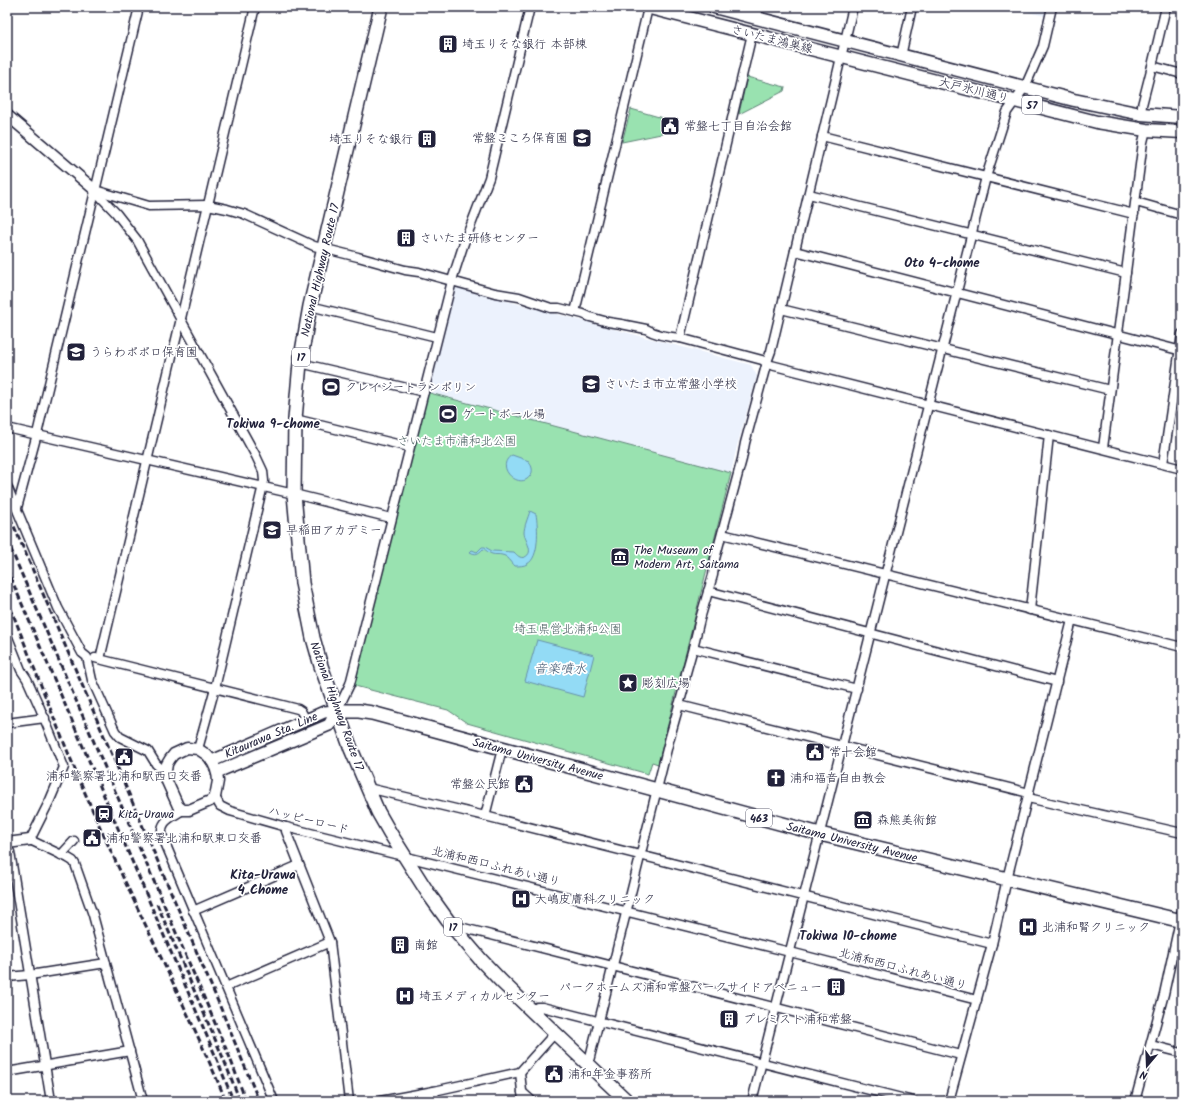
<svg xmlns="http://www.w3.org/2000/svg" width="1189" height="1108" viewBox="0 0 1189 1108" font-family="Kalam,'Klee One',sans-serif">
<style>
.built{fill:#ecf2fd}
.green{fill:#99e2b0;stroke:#5e8276}
.water{fill:#93dbf5;stroke:#6691ab}
.lines{fill:none;stroke-linecap:round;stroke-linejoin:round}
.minor-casing{stroke:#22223b;stroke-width:11}
.tertiary-casing{stroke:#22223b;stroke-width:13}
.secondary-casing{stroke:#22223b;stroke-width:14}
.primary-casing{stroke:#22223b;stroke-width:15}
.trunk-casing{stroke:#22223b;stroke-width:16}
.minor{stroke:#fff;stroke-width:8}
.tertiary{stroke:#fff;stroke-width:10}
.secondary{stroke:#fff;stroke-width:11}
.primary{stroke:#fff;stroke-width:12}
.trunk{stroke:#fff;stroke-width:13}
.rail{stroke:#22223b;stroke-width:3;stroke-dasharray:6 3;stroke-linecap:butt}
.labels{text-anchor:middle;stroke-width:3.5;stroke-linejoin:round;paint-order:stroke}
.shield{fill:#fff;stroke:#646476;stroke-width:1}
.shield-label{font-size:11px;font-weight:bold;fill:#22223b}
.street-label{font-size:12px;fill:#22223b;stroke:#fff}
.poi-label{font-size:12px;fill:#22223b;stroke:#fff;text-anchor:start}
.park-label{font-size:12px;fill:#465c5e;stroke:#fff}
.neighbourhood-label{font-size:13px;font-weight:bold;fill:#22223b;stroke:#fff}
.water-label{font-size:13px;font-style:italic;fill:#445a73;stroke:#fff}
</style>
<rect width="100%" height="100%" fill="#fff"/>
<filter id="ink" filterUnits="userSpaceOnUse"><feTurbulence type="fractalNoise" baseFrequency=".025" numOctaves="2"/><feDisplacementMap in="SourceGraphic" scale="8" xChannelSelector="R" yChannelSelector="G"/><feConvolveMatrix kernelMatrix="1 2 1 2 8 2 1 2 1" color-interpolation-filters="sRGB"/></filter>
<g filter="url(#ink)">
<g class="built">
<path d="M1005,7h42l-2,9z"/>
<path d="M457,288l294,77 6,11 -20,70 -6,27 -305,-81 26,-101z"/>
</g>
<g class="green">
<path d="M747,77l38,10 -1,4 -45,23z"/>
<path d="M631,109l35,10 -5,15 -39,8z"/>
<path d="M426,392l305,81 -73,291 -6,-2 -4,12 -181,-51 -19,-13 -97,-25z"/>
</g>
<g class="water">
<path d="M512,455l17,6c3,6 5,10 1,15 -10,15 -37,-9 -18,-21z"/>
<path d="M530,511l6,3c2,12 4,44 -9,50 -3,2 -8,2 -12,2 -4,-4 -7,-10 -13,-11 -3,-1 -7,0 -10,-1 -4,-1 -5,-4 -9,-5 -5,5 -7,6 -13,3l2,-2 5,2 5,-5h3l7,4 22,1c3,3 6,7 11,5 10,-5 0,-16 -1,-24 0,-7 4,-15 6,-22z"/>
<path d="M537,640l57,15 -11,42 -58,-16z"/>
</g>
<g class="lines">
<defs>
<g id="minor">
<path d="M1166,7l-14,59 30,8"/>
<path d="M756,19l3,-12"/>
<path d="M901,56l11,-49"/>
<path d="M1141,114l1,-9 10,-39"/>
<path d="M822,136l312,78"/>
<path d="M95,190l54,16 59,-1 19,4 17,5 70,32 44,11 47,13 14,2 76,21 24,4 32,11h8l24,6 7,3 18,5 13,2 25,5c10,6 22,8 34,9l82,22 9,5 411,104"/>
<path d="M95,191l21,22 21,27 119,216 7,15 1,10 -49,207 -17,61"/>
<path d="M809,194l317,79"/>
<path d="M1136,202l46,13"/>
<path d="M795,251l387,100"/>
<path d="M310,306l127,31"/>
<path d="M781,309l329,81"/>
<path d="M575,312l73,-304"/>
<path d="M680,338l72,-304"/>
<path d="M300,363l124,29"/>
<path d="M295,419l114,28"/>
<path d="M7,428l287,66 97,24"/>
<path d="M1103,448l40,-306 3,-12"/>
<path d="M1163,464l19,-130"/>
<path d="M7,486l51,122 24,45 5,4 5,23 23,51 5,6 28,14 8,13 9,8"/>
<path d="M17,508l20,-74 102,-427"/>
<path d="M722,534l460,113"/>
<path d="M708,591l349,91"/>
<path d="M1030,610l19,-175"/>
<path d="M7,635l14,35 6,9 13,29 24,59 -14,33 -20,40 38,18 5,3 2,3 18,51 50,186"/>
<path d="M693,648l164,41"/>
<path d="M95,658l203,51 3,2 5,9"/>
<path d="M100,659l155,-652"/>
<path d="M679,705l350,88"/>
<path d="M337,711l13,-27 103,-407 11,-34 25,-65 41,-171"/>
<path d="M7,723l38,-5"/>
<path d="M368,788l117,28 507,128"/>
<path d="M215,797l5,9 10,5 56,16 504,125 187,48"/>
<path d="M1028,798l154,35"/>
<path d="M183,810c-12,8 -25,11 -20,28l111,263"/>
<path d="M485,816l17,-67"/>
<path d="M286,827v4l44,111 19,159"/>
<path d="M10,852l41,249"/>
<path d="M61,855l13,-14"/>
<path d="M193,911l106,-46"/>
<path d="M452,925l509,130"/>
<path d="M7,977l23,-2 76,-12"/>
<path d="M226,987l104,-45"/>
<path d="M532,1011l5,-4h5l371,94"/>
<path d="M1151,1045l31,8"/>
<path d="M588,1065l82,-328 13,-46 3,-18 7,-25 7,-29 13,-44 2,-16 27,-100 3,-16 22,-81 4,-11 82,-344"/>
<path d="M7,1072l123,-21"/>
<path d="M520,1072l3,29"/>
<path d="M434,1091l1,10"/>
<path d="M522,1092l10,9"/>
<path d="M380,1101l54,-10 86,-19 35,-39"/>
<path d="M752,1101l234,-924 21,-65 18,-25 18,-41 9,-39"/>
<path d="M949,1101l43,-157 15,-65 65,-259"/>
<path d="M1135,1101l29,-107 18,-83"/>
</g>
<g id="tertiary">
<path d="M7,115l88,75"/>
<path d="M187,748l11,1 9,6 5,6 5,11 1,9 -3,16 -5,4 -21,9h-6l-5,-4 -13,-29 2,-13 3,-5 4,-5z"/>
<path d="M7,843l23,-3"/>
</g>
<g id="secondary">
<path d="M212,761l94,-41 18,-8 13,-1"/>
<path d="M217,772l112,-47 8,-14"/>
</g>
<g id="primary">
<path d="M646,7l451,115 49,8 36,2"/>
<path d="M714,7l360,93 67,14 41,3"/>
</g>
<g id="trunk">
<path d="M381,7l-71,299 -10,57 -5,56 -1,75 8,89 11,55 8,28 30,83 27,63 12,21 38,60 23,32 30,35 20,21 54,52 72,68"/>
<path d="M337,711h22l13,2 448,121 362,87"/>
</g>
</defs>
<use href="#minor" class="minor-casing"/>
<use href="#tertiary" class="tertiary-casing"/>
<use href="#secondary" class="secondary-casing"/>
<use href="#primary" class="primary-casing"/>
<use href="#trunk" class="trunk-casing"/>
<use href="#minor" class="minor"/>
<use href="#tertiary" class="tertiary"/>
<use href="#secondary" class="secondary"/>
<use href="#primary" class="primary"/>
<use href="#trunk" class="trunk"/>
<g class="rail">
<path d="M7,510l212,494 40,97"/>
<path d="M7,540l223,518 16,43"/>
<path d="M7,569l211,493 13,33"/>
<path d="M7,599c29,73 57,147 89,219 42,95 90,187 130,283"/>
<path d="M157,904l67,156 16,41"/>
</g>
</g>
</g>
<defs>
<symbol id="building-square" viewBox="-11 -11 22 22"><rect x="-9" y="-9" width="18" height="18" rx="4" fill="#22223b" stroke="#fff"/><path d="M-4-6H4V6H1V3H-1V6H-4ZM-2.5-4.3h1.7v1.8h-1.7ZM.8-4.3h1.7v1.8H.8ZM-2.5-1h1.7V.8h-1.7ZM.8-1h1.7V.8H.8Z" fill="#fff"/></symbol>
<symbol id="civic-square" viewBox="-11 -11 22 22"><rect x="-9" y="-9" width="18" height="18" rx="4" fill="#22223b" stroke="#fff"/><path d="M-.6-6.5H3V-4.5H.6V-3L4-1V1h2V6H-6V1h2V-1L-.6-3ZM-1.2 2.5V6h2.4V2.5Z" fill="#fff"/></symbol>
<symbol id="school-square" viewBox="-11 -11 22 22"><rect x="-9" y="-9" width="18" height="18" rx="4" fill="#22223b" stroke="#fff"/><path d="M0-5L7-2L0 1L-7-2ZM-4 1L0 2.5L4 1V4Q0 6-4 4Z" fill="#fff"/></symbol>
<symbol id="stadium-square" viewBox="-11 -11 22 22"><rect x="-9" y="-9" width="18" height="18" rx="4" fill="#22223b" stroke="#fff"/><path d="M0-5a6.5 5 0 1 0 0 10a6.5 5 0 1 0 0-10ZM-3.5-1.8h7v3.6h-7Z" fill="#fff"/></symbol>
<symbol id="museum-square" viewBox="-11 -11 22 22"><rect x="-9" y="-9" width="18" height="18" rx="4" fill="#22223b" stroke="#fff"/><path d="M0-6L6-3V-2H-6V-3ZM-5-1h2V3h-2ZM-1-1h2V3h-2ZM3-1h2V3H3ZM-6 4H6V6H-6Z" fill="#fff"/></symbol>
<symbol id="sight-square" viewBox="-11 -11 22 22"><rect x="-9" y="-9" width="18" height="18" rx="4" fill="#22223b" stroke="#fff"/><path d="M0-6L1.8-2.2L6-1.7L2.9 1.2L3.7 5.4L0 3.3L-3.7 5.4L-2.9 1.2L-6-1.7L-1.8-2.2Z" fill="#fff"/></symbol>
<symbol id="church-square" viewBox="-11 -11 22 22"><rect x="-9" y="-9" width="18" height="18" rx="4" fill="#22223b" stroke="#fff"/><path d="M-1.2-6h2.4v3.5h3.3v2.4h-3.3V6h-2.4V-.1h-3.3v-2.4h3.3Z" fill="#fff"/></symbol>
<symbol id="station-square" viewBox="-11 -11 22 22"><rect x="-9" y="-9" width="18" height="18" rx="4" fill="#22223b" stroke="#fff"/><path d="M-3-6H3Q5-6 5-4V2Q5 4 3 4L4.5 6H3L1.5 4h-3L-3 6H-4.5L-3 4Q-5 4-5 2V-4Q-5-6-3-6ZM-3.5-4v3h7v-3ZM-3.5 1v1.5H-2V1ZM2 1v1.5H3.5V1Z" fill="#fff"/></symbol>
<symbol id="hospital-square" viewBox="-11 -11 22 22"><rect x="-9" y="-9" width="18" height="18" rx="4" fill="#22223b" stroke="#fff"/><path d="M-5-5h3v3.5h4V-5h3V5h-3V1.5h-4V5h-3Z" fill="#fff"/></symbol>
</defs>
<g fill-rule="evenodd">
<use href="#building-square" x="437" y="33" width="22" height="22"/>
<use href="#civic-square" x="659" y="115" width="22" height="22"/>
<use href="#school-square" x="571" y="127" width="22" height="22"/>
<use href="#building-square" x="416" y="128" width="22" height="22"/>
<use href="#building-square" x="395" y="227" width="22" height="22"/>
<use href="#school-square" x="65" y="341" width="22" height="22"/>
<use href="#school-square" x="580" y="373" width="22" height="22"/>
<use href="#stadium-square" x="320" y="376" width="22" height="22"/>
<use href="#stadium-square" x="437" y="403" width="22" height="22"/>
<use href="#school-square" x="261" y="519" width="22" height="22"/>
<use href="#museum-square" x="609" y="546" width="22" height="22"/>
<use href="#sight-square" x="617" y="672" width="22" height="22"/>
<use href="#civic-square" x="804" y="741" width="22" height="22"/>
<use href="#civic-square" x="113" y="746" width="22" height="22"/>
<use href="#church-square" x="765" y="767" width="22" height="22"/>
<use href="#civic-square" x="513" y="773" width="22" height="22"/>
<use href="#station-square" x="93" y="803" width="22" height="22"/>
<use href="#museum-square" x="852" y="809" width="22" height="22"/>
<use href="#civic-square" x="81" y="827" width="22" height="22"/>
<use href="#hospital-square" x="510" y="888" width="22" height="22"/>
<use href="#hospital-square" x="1017" y="916" width="22" height="22"/>
<use href="#building-square" x="389" y="934" width="22" height="22"/>
<use href="#building-square" x="825" y="976" width="22" height="22"/>
<use href="#hospital-square" x="394" y="985" width="22" height="22"/>
<use href="#building-square" x="718" y="1008" width="22" height="22"/>
<use href="#civic-square" x="543" y="1063" width="22" height="22"/>
</g>
<g class="labels">
<g class="shield">
<rect x="1022" y="96" width="20" height="18" rx="3"/>
<rect x="292" y="348" width="18" height="18" rx="3"/>
<rect x="746" y="809" width="26" height="18" rx="3"/>
<rect x="444" y="918" width="18" height="18" rx="3"/>
</g>
<g class="shield-label">
<text x="1032" y="109">57</text>
<text x="301" y="361">17</text>
<text x="759" y="822">463</text>
<text x="453" y="931">17</text>
</g>
<g class="street-label">
<text transform="translate(772 39) rotate(14)" y="4">さいたま鴻巣線</text>
<text transform="translate(974 90) rotate(14)" y="4">大戸氷川通り</text>
<text transform="translate(320 270) rotate(-77)" y="4">National Highway Route 17</text>
<text transform="translate(337 706) rotate(70)" y="4">National Highway Route 17</text>
<text transform="translate(271 735) rotate(-23)" y="4">Kitaurawa Sta. Line</text>
<text transform="translate(538 759) rotate(15)" y="4">Saitama University Avenue</text>
<text transform="translate(309 820) rotate(14)" y="4">ハッピーロード</text>
<text transform="translate(852 842) rotate(14)" y="4">Saitama University Avenue</text>
<text transform="translate(496 866) rotate(14)" y="4">北浦和西口ふれあい通り</text>
<text transform="translate(903 969) rotate(15)" y="4">北浦和西口ふれあい通り</text>
</g>
<g class="poi-label">
<text x="462" y="48">埼玉りそな銀行 本部棟</text>
<text x="684" y="130">常盤七丁目自治会館</text>
<text x="568" y="142" text-anchor="end">常盤こころ保育園</text>
<text x="413" y="143" text-anchor="end">埼玉りそな銀行</text>
<text x="420" y="242">さいたま研修センター</text>
<text x="90" y="356">うらわポポロ保育園</text>
<text x="605" y="388">さいたま市立常盤小学校</text>
<text x="345" y="391">クレイジートランポリン</text>
<text x="462" y="418">ゲートボール場</text>
<text x="286" y="534">早稲田アカデミー</text>
<text x="634" y="554">The Museum of<tspan x="634" dy="14">Modern Art, Saitama</tspan></text>
<text x="642" y="687">彫刻広場</text>
<text x="829" y="756">常十会館</text>
<text x="124" y="780" text-anchor="middle">浦和警察署北浦和駅西口交番</text>
<text x="790" y="782">浦和福音自由教会</text>
<text x="510" y="788" text-anchor="end">常盤公民館</text>
<text x="118" y="818">Kita-Urawa</text>
<text x="877" y="824">森熊美術館</text>
<text x="106" y="842">浦和警察署北浦和駅東口交番</text>
<text x="535" y="903">大嶋皮膚科クリニック</text>
<text x="1042" y="931">北浦和腎クリニック</text>
<text x="414" y="949">南館</text>
<text x="822" y="991" text-anchor="end">パークホームズ浦和常盤パークサイドアベニュー</text>
<text x="419" y="1000">埼玉メディカルセンター</text>
<text x="743" y="1023">プレミスト浦和常盤</text>
<text x="568" y="1078">浦和年金事務所</text>
</g>
<g class="park-label">
<text x="457" y="445">さいたま市浦和北公園</text>
<text x="568" y="633">埼玉県営北浦和公園</text>
</g>
<g class="neighbourhood-label">
<text x="942" y="267">Oto 4-chome</text>
<text x="273" y="428">Tokiwa 9-chome</text>
<text x="263" y="879">Kita-Urawa<tspan x="263" dy="15">4 Chome</tspan></text>
<text x="848" y="940">Tokiwa 10-chome</text>
</g>
<g class="water-label">
<text x="560" y="673">音楽噴水</text>
</g>
</g>
<rect width="1189" height="1108" fill="none" stroke="#fff" stroke-width="24"/>
<rect x="12" y="12" width="1165" height="1084" fill="none" stroke="#22223b" stroke-width="1.5" filter="url(#ink)"/>
<g transform="translate(1147 1066) rotate(199)" stroke="#ffffff" stroke-width="3" paint-order="stroke">
<path d="M0-3L7 15L0 10L-7 15Z" fill="#22223b"/>
<text y="-6" font-size="11" font-weight="bold" text-anchor="middle" fill="#22223b">N</text>
</g>
</svg>
